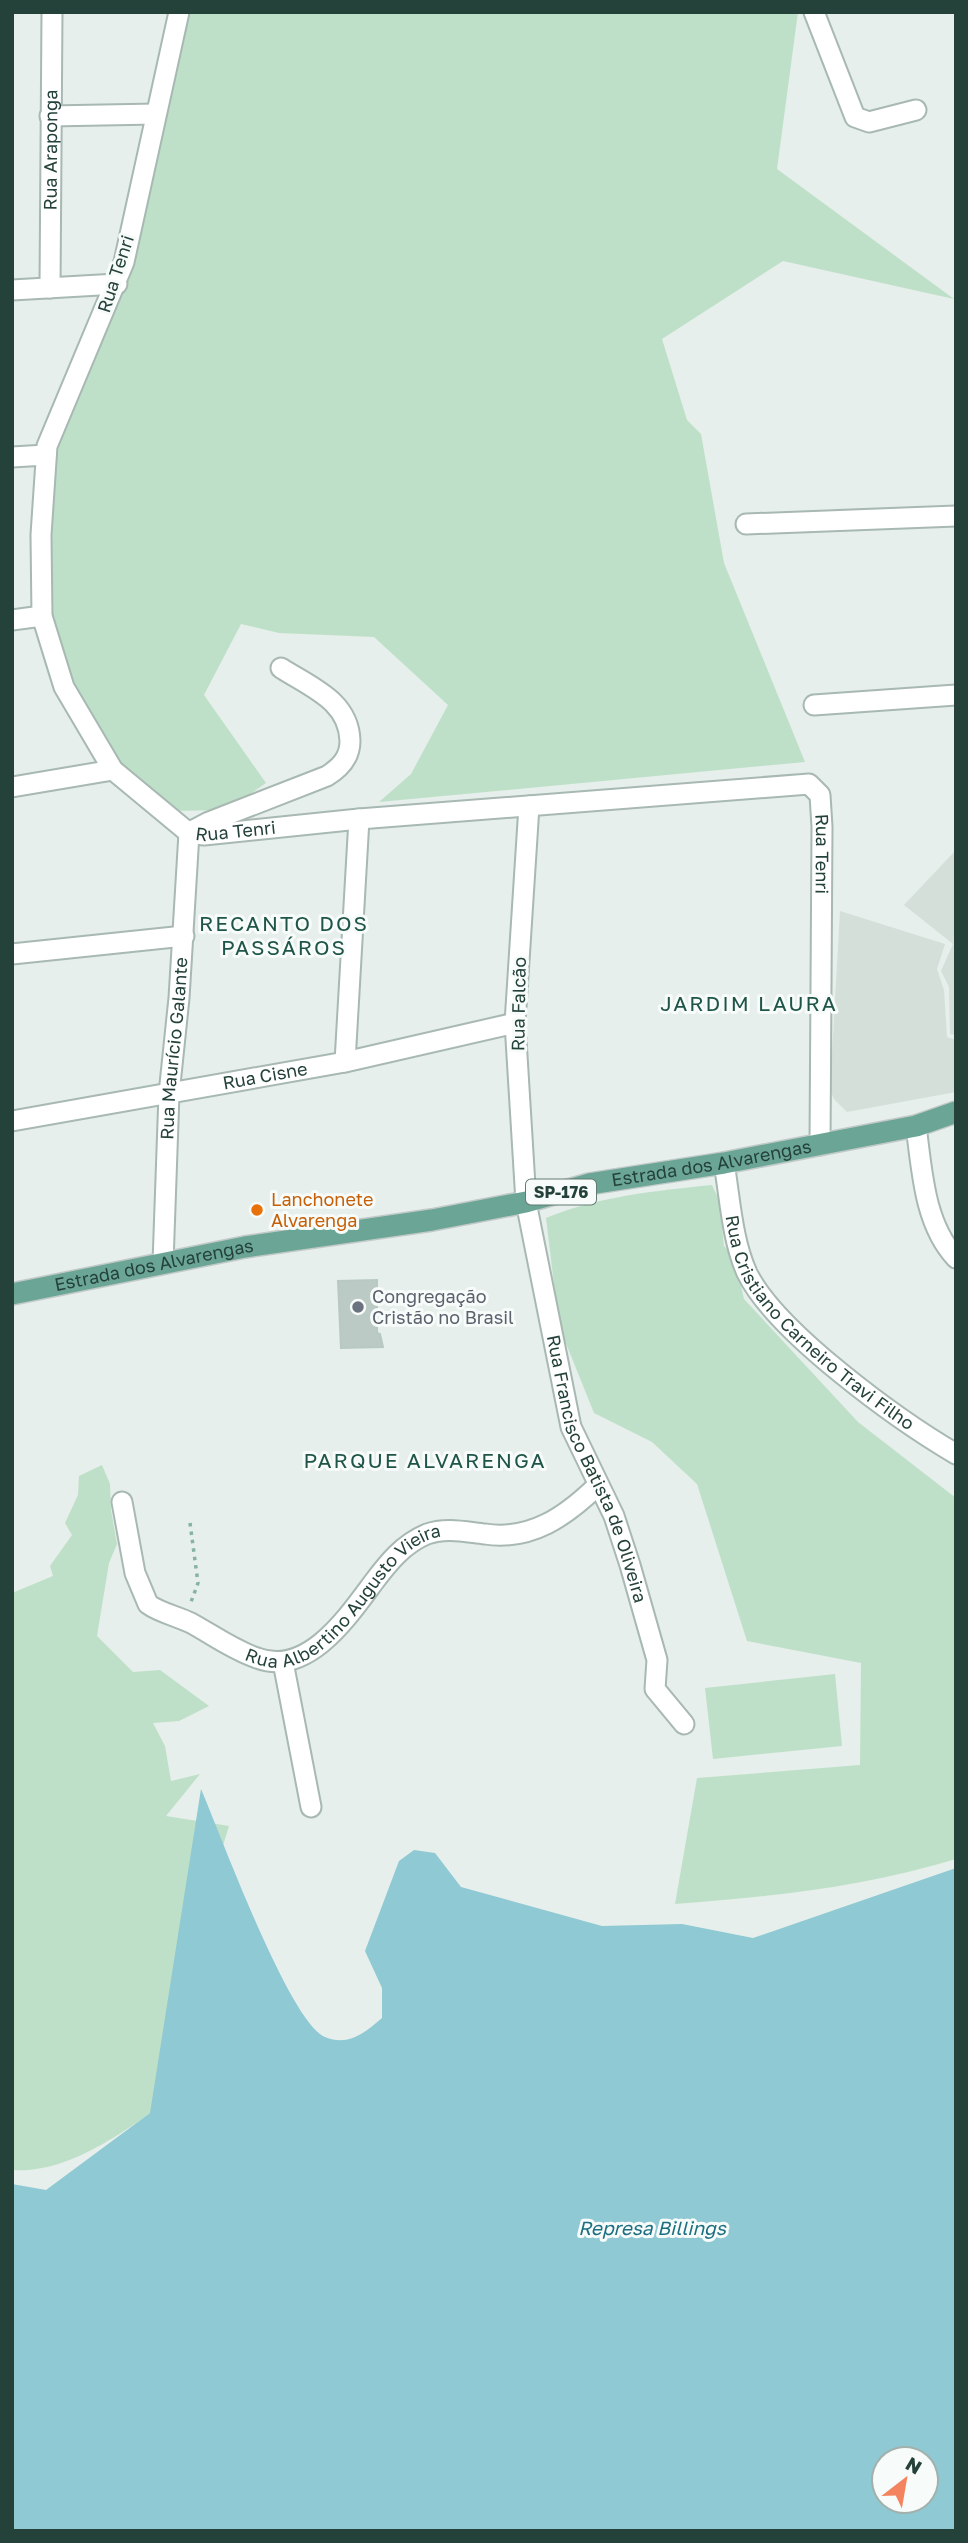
<svg xmlns="http://www.w3.org/2000/svg" width="968" height="2543" viewBox="0 0 968 2543" font-family="'Golos Text',sans-serif">
<style>
.built{fill:#d4dfda}
.green{fill:#bfe0c8}
.water{fill:#8ec9d4;fill-rule:evenodd}
.building{fill:#bbcac4;stroke:#b8c9c2;stroke-width:2}
.lines{fill:none;stroke-linecap:round;stroke-linejoin:round}
.minor-casing{stroke:#a8b8b2;stroke-width:23}
.major-casing{stroke:#c2cac8;stroke-width:24}
.path{stroke:#86b3a5;stroke-width:3.5;stroke-dasharray:3.5 5;stroke-linecap:butt}
.minor{stroke:#fff;stroke-width:19}
.major{stroke:#6aa596;stroke-width:21}
.food-dot{fill:#e8710a;stroke:#f7fbf9;stroke-width:2.5}
.worship-dot{fill:#6b7280;stroke:#f7fbf9;stroke-width:2.5}
.labels{text-anchor:middle;stroke-width:6;stroke-linejoin:round;paint-order:stroke}
.shield{fill:#f7fbf9;stroke:#637a73;stroke-width:2}
.shield-label{font-size:16px;font-weight:bold;fill:#24423a}
.street-label{font-size:18px;fill:#24423a;stroke:#f7fbf9}
.food-label{font-size:18px;fill:#c56008;stroke:#f7fbf9;text-anchor:start}
.worship-label{font-size:18px;fill:#5b616d;stroke:#f7fbf9;text-anchor:start}
.water-label{font-size:19px;font-style:italic;fill:#1c6f80;stroke:#f7fbf9}
.quarter-label{font-size:21px;letter-spacing:2px;fill:#1f5548;stroke:#f7fbf9}
</style>
<rect width="100%" height="100%" fill="#e6efeb"/>
<g class="built">
<path d="M956,850v185l-6,-1 -1,-47 -8,-16 12,-27 -49,-39z"/>
<path d="M840,911l105,33 -8,25 7,21 3,47 9,3v52l-109,20 -13,-13 -4,-9z"/>
</g>
<g class="green">
<path d="M189,12h609l-21,157 177,130 -171,-38 -121,78 25,81 14,14 23,129 81,199 -426,40 32,-28 37,-69 -74,-68 -95,-4 -38,-9 -37,71 62,88 -39,27 -59,1 -50,-46 -55,-95 -17,-55 6,-163 74,-174z"/>
<path d="M712,1185l7,15 5,46 10,10 10,43 114,123 98,76v361c-95,29 -182,37 -281,45l22,-126 163,-13 1,-102 -114,-22 -50,-157 -45,-42 -58,-29 -35,-87 -13,-108c54,-22 108,-27 166,-33z"/>
<path d="M102,1465l8,19 1,26 6,34 -8,19 -12,73 36,36 27,-2 49,36 -30,15 -26,2 12,23 6,35 29,-7 -34,42 63,10 -15,49 -29,213c-48,34 -112,87 -173,82v-577l41,-17 -3,-10 22,-31 -7,-12 13,-28 1,-19z"/>
<path d="M835,1674l7,72 -129,13 -8,-71z"/>
</g>
<path class="water" d="M201,1789c19,44 88,233 124,248 23,10 41,-5 57,-19v-30l-17,-37 34,-90 15,-11 21,3 26,34 141,39 80,-2 71,14 203,-70v663h-944v-347l34,6 104,-77zM884,2459h42v42h-42z"/>
<path class="building" d="M377,1280v53l3,1 3,13 -42,1 -3,-67z"/>
<g class="lines">
<defs>
<g id="minor">
<path id="s1" d="M179,12l-55,250 -77,184 -6,89 1,81 22,71 49,83 76,63 15,2 155,-16 450,-35 11,11 2,32 -2,318"/>
<path d="M814,12l41,105 14,5 47,-12"/>
<path d="M50,116l106,-2"/>
<path id="s2" d="M50,288l2,-276"/>
<path d="M12,290l105,-6"/>
<path d="M12,457l34,-2"/>
<path d="M746,524l210,-8"/>
<path d="M12,620l30,-4"/>
<path d="M814,705l142,-10"/>
<path d="M12,787l101,-17"/>
<path id="s3" d="M529,806l-14,217 11,179 45,225 43,89 16,49 27,95 -2,29 29,35"/>
<path d="M190,832l19,-10 118,-46c13,-8 23,-18 23,-35 -1,-40 -38,-53 -69,-73"/>
<path d="M12,954l172,-18"/>
<path d="M345,1062l14,-243"/>
<path id="s4" d="M12,1121l333,-59 170,-39"/>
<path d="M916,1126c6,44 8,98 40,132"/>
<path id="s5" d="M724,1163c6,35 8,77 23,110 29,59 151,147 209,181"/>
<path id="s6" d="M163,1263l6,-169 10,-96 10,-165"/>
<path id="s7" d="M122,1502l13,71 13,31c12,9 29,12 43,19 22,12 42,27 66,35 50,19 90,-40 116,-75 15,-20 30,-39 54,-49 19,-7 39,-2 58,0 46,7 81,-18 112,-48"/>
<path d="M283,1662l28,145"/>
</g>
<g id="major">
<path id="s8" d="M12,1294l233,-47 187,-27 94,-18 63,-18 135,-21 192,-37 40,-14"/>
</g>
</defs>
<use href="#minor" class="minor-casing"/>
<use href="#major" class="major-casing"/>
<path class="path" d="M190,1523l8,60 -7,19"/>
<use href="#minor" class="minor"/>
<use href="#major" class="major"/>
</g>
<circle class="food-dot" cx="257" cy="1210" r="7"/>
<circle class="worship-dot" cx="358" cy="1307" r="7"/>
<g class="labels">
<rect class="shield" x="526" y="1179.5" width="70" height="25" rx="5"/>
<g class="shield-label">
<text x="561" y="1198">SP-176</text>
</g>
<g class="street-label">
<text dy="6" stroke="none"><textPath href="#s2" startOffset="138">Rua Araponga</textPath></text>
<text transform="translate(116 274) rotate(-72)" y="6">Rua Tenri</text>
<text dy="6" stroke="none"><textPath href="#s1" startOffset="942">Rua Tenri</textPath></text>
<text dy="6" stroke="none"><textPath href="#s1" startOffset="1592">Rua Tenri</textPath></text>
<text transform="translate(519 1004) rotate(-89)" y="6">Rua Falcão</text>
<text dy="6" stroke="none"><textPath href="#s6" startOffset="215">Rua Maurício Galante</textPath></text>
<text dy="6" stroke="none"><textPath href="#s4" startOffset="257">Rua Cisne</textPath></text>
<text dy="6" stroke="none"><textPath href="#s8" startOffset="712">Estrada dos Alvarengas</textPath></text>
<text dy="6" stroke="none"><textPath href="#s8" startOffset="145">Estrada dos Alvarengas</textPath></text>
<text dy="6" stroke="none"><textPath href="#s5" startOffset="196">Rua Cristiano Carneiro Travi Filho</textPath></text>
<text dy="6" stroke="none"><textPath href="#s3" startOffset="674">Rua Francisco Batista de Oliveira</textPath></text>
<text dy="6" stroke="none"><textPath href="#s7" startOffset="340">Rua Albertino Augusto Vieira</textPath></text>
</g>
<g class="food-label">
<text x="271" y="1206">Lanchonete<tspan x="271" dy="21">Alvarenga</tspan></text>
</g>
<g class="worship-label">
<text x="372" y="1303">Congregação<tspan x="372" dy="21">Cristão no Brasil</tspan></text>
</g>
<g class="water-label">
<text x="652" y="2235">Represa Billings</text>
</g>
<g class="quarter-label">
<text x="284" y="931">RECANTO DOS<tspan x="284" dy="24">PASSÁROS</tspan></text>
<text x="749" y="1011">JARDIM LAURA</text>
<text x="425" y="1468">PARQUE ALVARENGA</text>
</g>
</g>
<rect width="968" height="2543" fill="none" stroke="#24423a" stroke-width="28"/>
<g transform="translate(905 2480) rotate(31)"><circle r="33" fill="#f7fbf9" stroke="#a3b1ad" stroke-width="2"/>
<path d="M0-5L12 26L0 18L-12 26Z" fill="#f4845f"/>
<text y="-10" font-size="19" font-weight="bold" text-anchor="middle" fill="#24423a">N</text>
</g>
</svg>
